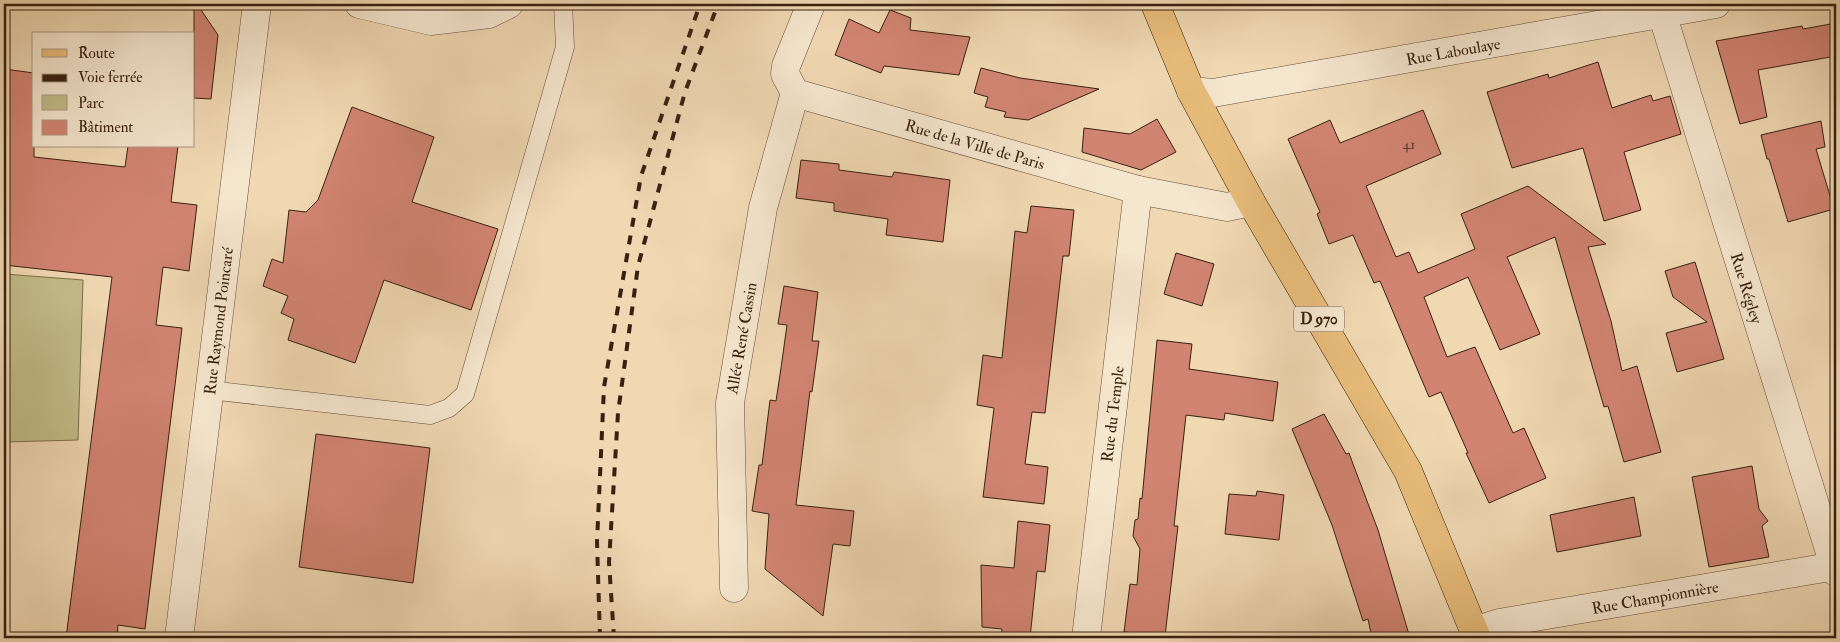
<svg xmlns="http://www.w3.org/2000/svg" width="1840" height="642" viewBox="0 0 1840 642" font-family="'IM FELL Double Pica',serif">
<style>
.green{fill:#c1bc88;stroke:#7c6e4c}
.building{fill:#d28473;stroke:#382110}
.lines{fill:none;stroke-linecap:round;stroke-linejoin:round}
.service-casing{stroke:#664f39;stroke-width:19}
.minor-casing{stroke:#664f39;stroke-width:29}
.tertiary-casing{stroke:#664f39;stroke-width:29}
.primary-casing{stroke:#382110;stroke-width:29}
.service{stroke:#f5e6ce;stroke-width:18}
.minor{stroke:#f5e6ce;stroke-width:28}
.tertiary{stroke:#f5e6ce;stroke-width:28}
.primary{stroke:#e8bc7a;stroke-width:28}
.rail{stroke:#382110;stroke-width:4;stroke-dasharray:9 9;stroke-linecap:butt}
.labels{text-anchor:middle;stroke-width:5;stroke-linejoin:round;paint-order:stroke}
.number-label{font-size:14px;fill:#5e3a29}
.shield{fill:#f5e6ce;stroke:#715c49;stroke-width:1}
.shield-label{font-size:15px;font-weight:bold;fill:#382110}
.street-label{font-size:16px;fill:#382110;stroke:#f5e6ce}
</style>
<rect width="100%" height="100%" fill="#f0d8b3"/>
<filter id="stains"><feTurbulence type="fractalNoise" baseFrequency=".004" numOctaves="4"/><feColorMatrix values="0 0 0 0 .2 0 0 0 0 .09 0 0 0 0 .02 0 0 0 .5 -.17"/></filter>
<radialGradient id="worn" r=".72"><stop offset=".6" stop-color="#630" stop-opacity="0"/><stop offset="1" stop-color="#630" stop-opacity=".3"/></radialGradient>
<path class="green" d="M4,274l79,6 -5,160 -74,2z"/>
<g class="building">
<path d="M194,4h3l21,31 -7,64 -17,-1z"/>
<path d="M890,10l21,8 -1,12 60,7 -11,38 -75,-9 -3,7 -46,-18 14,-36 30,14z"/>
<path d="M1836,23v33l-78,14 9,47 -27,7 -24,-83 86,-15 1,3z"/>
<path d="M1598,62l14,46 39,-13 2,6 17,-5 11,38 -57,18 17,58 -37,11 -21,-73 -71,20 -25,-76 61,-18 1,4z"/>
<path d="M981,68l39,10 79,11 -71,31 -24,-3 2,-5 -21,-5 3,-10 -14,-4z"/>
<path d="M4,69l30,4v84l91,10 3,-21h50l-7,56 26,3 -8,66 -26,-4 -7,58 26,3 -37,301 -27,-4 -1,13h-51l46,-361 -108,-12z"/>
<path d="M352,107l82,30 -22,65 86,27 -27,81 -87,-30 -29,83 -67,-23 6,-21 -13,-6 7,-17 -25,-10 9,-27 11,4 6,-53 17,2 12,-12z"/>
<path d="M1423,110l18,44 -75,32 30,71 13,-5 9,21 57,-24 -14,-35 67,-28 78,58 -18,3 23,74 11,50 15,-5 24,86 -37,10 -16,-56 -4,1 -49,-170 -48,20 33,77 -40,16 -32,-73 -44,20 23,60 28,-10 38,86 11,-5 22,50 -57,25 -23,-50h2l-27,-61 -12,5 -49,-116 -6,2 -21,-48 -24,9 -12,-30 3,-2 -32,-73 42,-19 10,23z"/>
<path d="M1157,119l19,33 -35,18 -59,-18 2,-24 46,6z"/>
<path d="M1821,121l4,26 -9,2 18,60 -46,13 -19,-63h-2l-6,-24z"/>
<path d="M801,160l38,4v6l53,7 2,-5 56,8 -7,62 -57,-7 2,-16 -54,-8v-8l-38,-5z"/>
<path d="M1031,206l43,4 -5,46h-6l-18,157 -13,-1 -7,52 23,3 -4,37 -61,-7 11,-89 -17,-3 6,-50 19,3 13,-127 12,2z"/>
<path d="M1176,253l38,11 -12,42 -38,-12z"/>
<path d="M1695,262l29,97 -47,13 -11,-39 41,-11 -34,-25 -8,-26z"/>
<path d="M784,286l34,6 -6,49h7l-7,51 -2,-1 -14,114 58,6 -4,35 -17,-2 -10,72 -58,-47 4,-55 -17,-3 7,-46h3l8,-65 6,1 5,-33 6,-43 -9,-1z"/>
<path d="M1157,340l35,4 -3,25 89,13 -5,39 -48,-8 -1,7 -38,-5 -12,111h4l-13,110 -41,-4 6,-48 7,1 3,-36 -7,-13 2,-16 3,-1 2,-21 2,1z"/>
<path d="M1324,414l22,40 3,-1 4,11 25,66 32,108h-38l-4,-19 -5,2 -31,-96 -40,-96z"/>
<path d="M316,434l114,14 -17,135 -114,-16z"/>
<path d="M1752,466l7,43 9,12 -6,5 7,31 -60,10 -17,-90z"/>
<path d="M1257,491l27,4 -5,45 -54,-6 4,-40 27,2z"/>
<path d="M1634,497l7,39 -84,16 -7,-37z"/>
<path d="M1018,521l32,4 -5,47 -8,-1 -7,67h-29l1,-9 -20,-2 -1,-62 33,3z"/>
</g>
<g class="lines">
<defs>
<path id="service" d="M209,390l221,25 19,-7 16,-14 100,-347 -2,-43"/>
<g id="minor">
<path d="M811,4l-25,62 -1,8 10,19 343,97 89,17 24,-5"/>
<path d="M1659,4l177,568"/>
<path d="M1191,91l22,2 503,-89"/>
<path d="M734,588l-4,-185 33,-195 32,-115"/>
<path d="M1474,631l25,-8 337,-57"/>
<path d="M179,638l78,-634"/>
<path d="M1086,638l52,-448"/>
</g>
<path id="tertiary" d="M359,4l72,17 58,-7 20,-10"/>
<path id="primary" d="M1155,4l36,87 60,111 157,269 69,167"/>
</defs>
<use href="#service" class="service-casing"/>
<use href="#minor" class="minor-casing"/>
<use href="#tertiary" class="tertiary-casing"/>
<use href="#primary" class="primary-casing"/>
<use href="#service" class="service"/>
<use href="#minor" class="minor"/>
<use href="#tertiary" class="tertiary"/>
<use href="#primary" class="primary"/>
<g class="rail">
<path d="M600,638l-3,-96 7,-155 37,-211 59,-172"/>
<path d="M614,638l-5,-76 9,-149 20,-147 47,-174 33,-88"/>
</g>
</g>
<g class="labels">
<g class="number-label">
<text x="1409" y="149">41</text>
</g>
<rect class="shield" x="1294" y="306.5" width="50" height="25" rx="4"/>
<g class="shield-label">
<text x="1319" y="324">D 970</text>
</g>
<g class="street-label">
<text transform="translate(1453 51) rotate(-10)" y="6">Rue Laboulaye</text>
<text transform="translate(975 144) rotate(16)" y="6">Rue de la Ville de Paris</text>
<text transform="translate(1747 288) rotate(73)" y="6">Rue Régley</text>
<text transform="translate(218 321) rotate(-83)" y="6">Rue Raymond Poincaré</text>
<text transform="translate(741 338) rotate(-80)" y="6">Allée René Cassin</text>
<text transform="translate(1112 414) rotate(-83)" y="6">Rue du Temple</text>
<text transform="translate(1655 597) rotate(-10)" y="6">Rue Championnière</text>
</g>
</g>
<rect width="1840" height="642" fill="none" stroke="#f0d8b3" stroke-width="20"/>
<rect x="5" y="5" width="1830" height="632" fill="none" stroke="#382110" stroke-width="2.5"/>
<rect x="10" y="10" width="1820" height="622" fill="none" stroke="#382110"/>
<rect x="32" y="32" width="162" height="115" fill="#f5e6ce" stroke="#a99782"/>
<rect x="42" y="49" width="25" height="8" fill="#e8bc7a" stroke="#a99782"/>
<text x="78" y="58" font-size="15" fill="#382110">Route</text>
<rect x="42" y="74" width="25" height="8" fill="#382110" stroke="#a99782"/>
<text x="78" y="82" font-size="15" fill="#382110">Voie ferrée</text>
<rect x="42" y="95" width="25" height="15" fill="#c1bc88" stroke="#a99782"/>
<text x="78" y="108" font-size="15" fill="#382110">Parc</text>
<rect x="42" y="120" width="25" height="15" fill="#d28473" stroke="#a99782"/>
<text x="78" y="132" font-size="15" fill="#382110">Bâtiment</text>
<rect width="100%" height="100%" filter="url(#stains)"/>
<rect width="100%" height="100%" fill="url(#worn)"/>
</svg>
